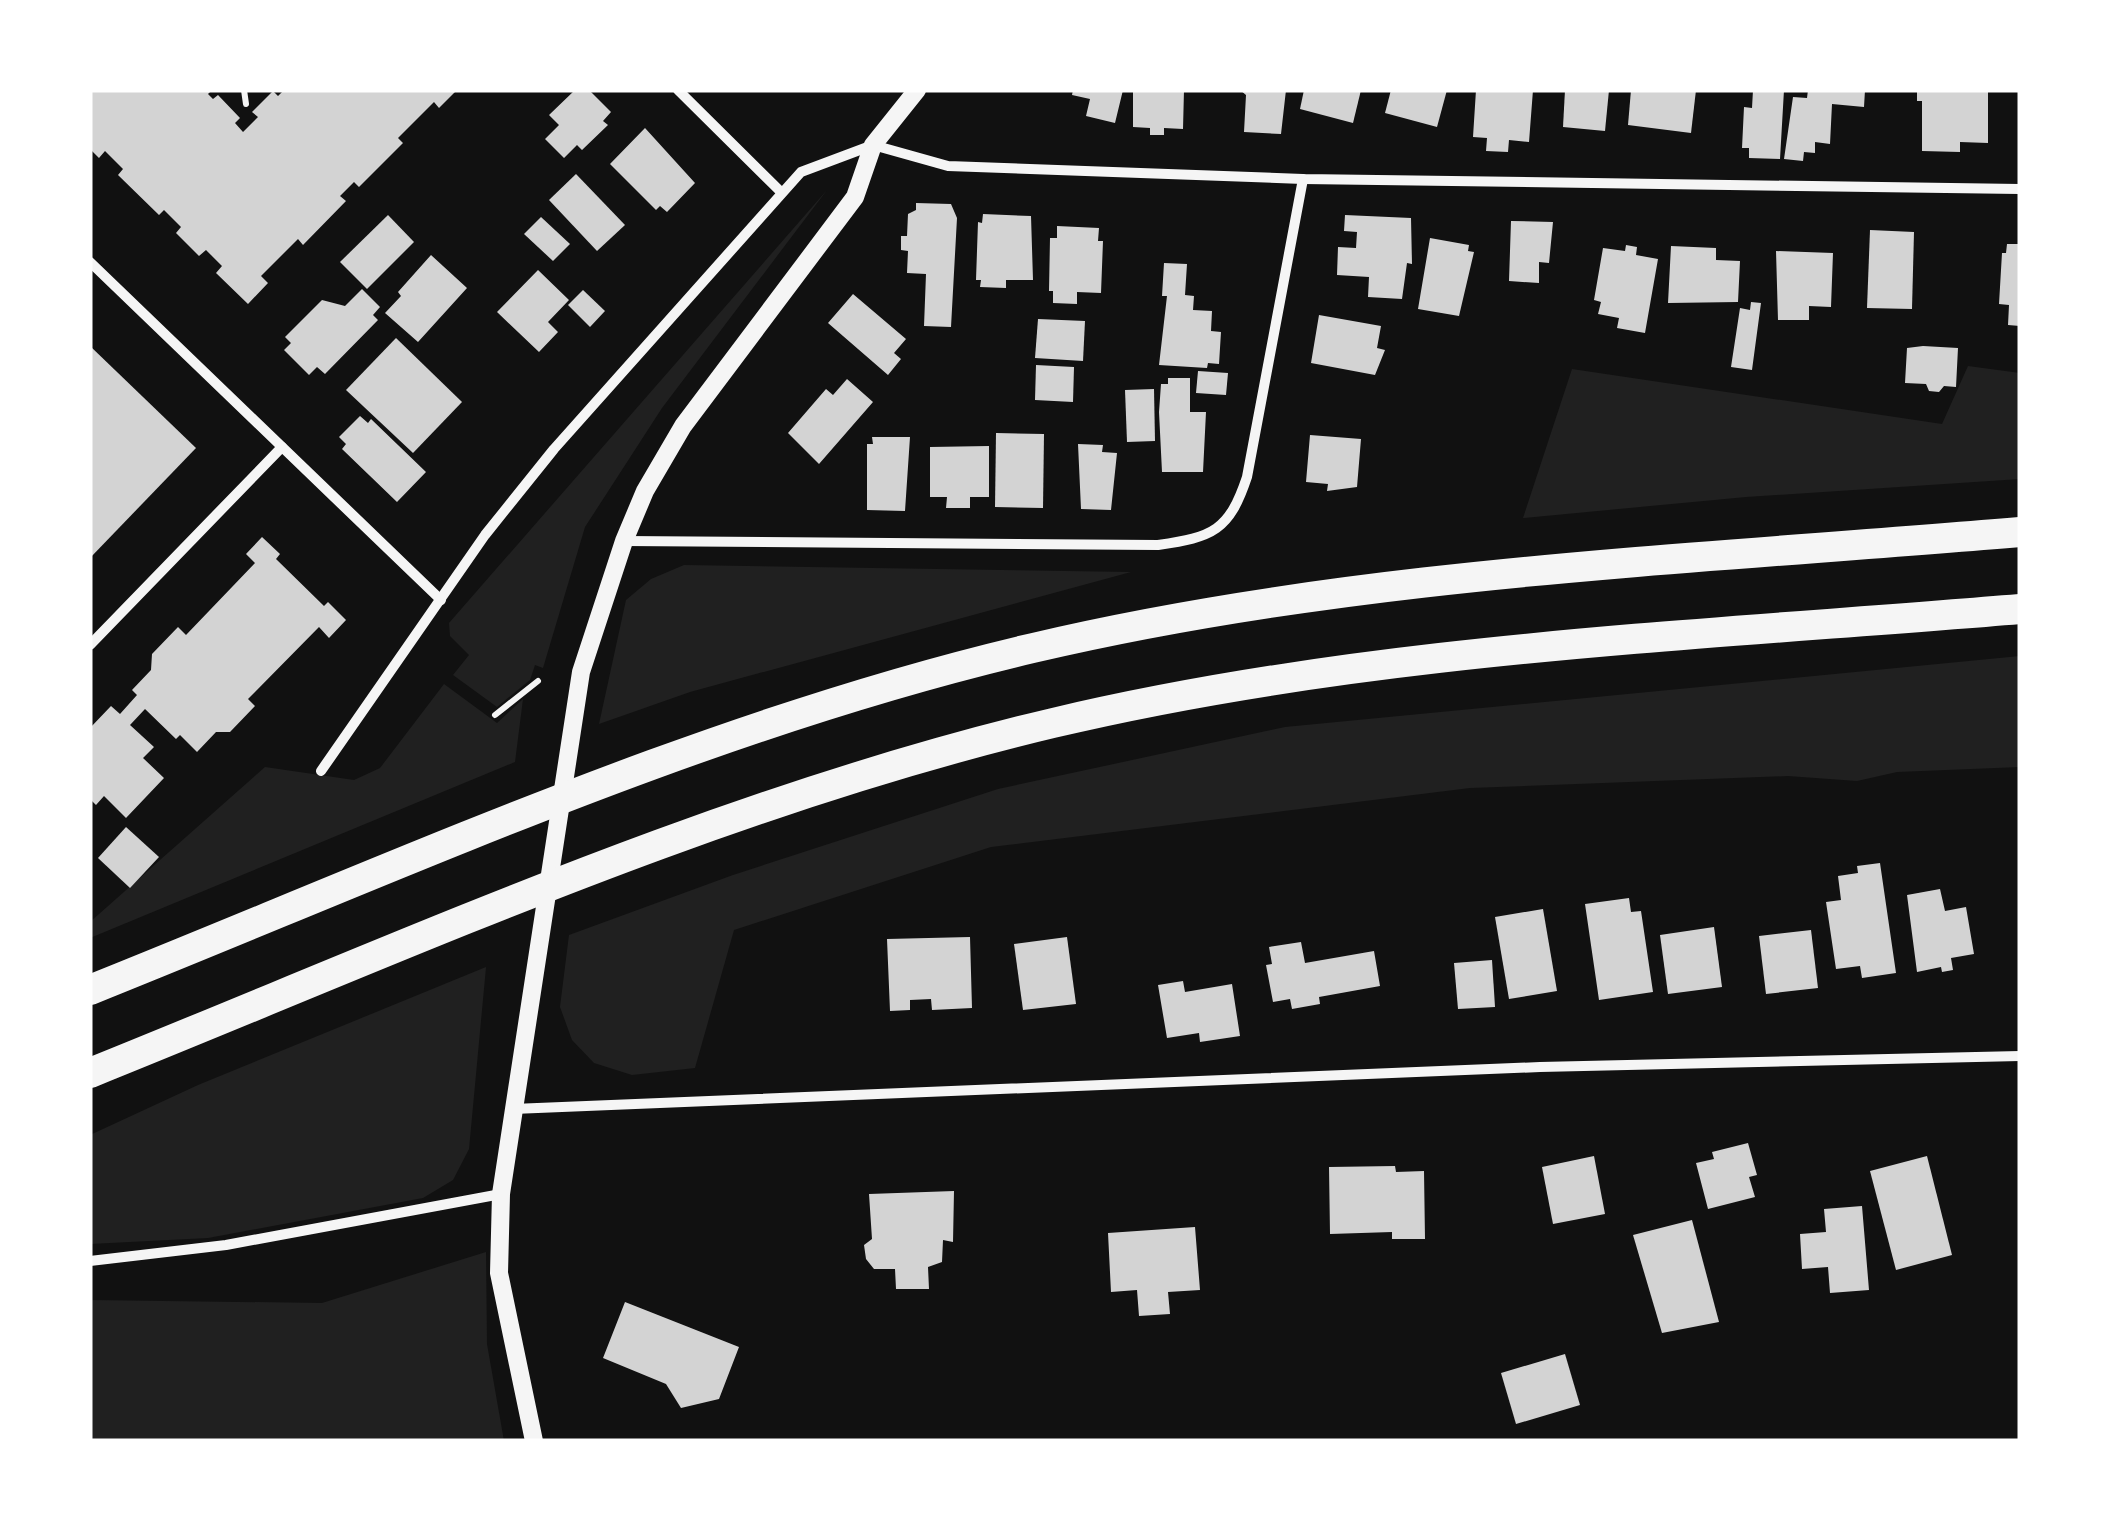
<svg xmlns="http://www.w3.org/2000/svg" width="2110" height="1531" viewBox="0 0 2110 1531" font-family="Figtree,sans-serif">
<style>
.green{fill:#202020}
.building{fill:#d3d3d3}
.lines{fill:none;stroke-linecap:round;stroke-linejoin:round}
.path{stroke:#f5f5f5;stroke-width:6}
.minor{stroke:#f5f5f5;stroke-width:10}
.tertiary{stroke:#f5f5f5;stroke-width:18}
.motorway{stroke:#f5f5f5;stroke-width:30}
</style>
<rect width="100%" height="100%" fill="#111"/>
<g class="green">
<path d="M827,190l-165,218 -77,119 -42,141 -8,-3 -5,15 -33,27 -44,-32 16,-20 -19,-19 -1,-13z"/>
<path d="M1968,366l52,7v106l-274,18 -223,21 49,-149 370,55z"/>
<path d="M684,565l447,7 -441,120 -91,32 27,-124 25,-21z"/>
<path d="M2020,656v111l-123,5 -40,9 -69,-5 -318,12 -479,59 -257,83 -39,138 -63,7 -38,-12 -22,-23 -12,-33 9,-72 164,-60 265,-86 287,-62z"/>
<path d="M444,684l53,39 26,-24 -8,63 -425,176v-16l175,-155 89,13 26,-12z"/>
<path d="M486,967l-17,182 -16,31 -30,18 -215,40 -118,6v-109l108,-50z"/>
<path d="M486,1252l1,92 17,97h-414v-141l232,3z"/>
</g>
<g class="building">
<path d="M90,90h122l-4,4 5,5 5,-4 22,23 -5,5 8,9 15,-15 -6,-5 21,-21 5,5 6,-6h173l-18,18 -5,-6 -36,36 5,5 -44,44 -5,-5 -14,14 6,5 -43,44 -5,-6 -37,37 7,7 -20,21 -32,-31 6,-7 -16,-16 -7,6 -23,-23 5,-6 -17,-17 -5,5 -41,-40 5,-6 -18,-18 -6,7 -9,-9z"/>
<path d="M575,90h14l22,22 -8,9 5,4 -26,25 -5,-5 -13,13 -19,-19 14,-14 -10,-10z"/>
<path d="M1073,90h50l-8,33 -29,-7 4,-17 -18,-4z"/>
<path d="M1133,90h51l-1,39 -19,-1v7h-14v-7l-17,-1z"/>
<path d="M1240,90h46l-5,44 -37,-2 2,-37z"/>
<path d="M1304,90h57l-8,33 -53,-14z"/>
<path d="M1391,90h56l-10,37 -52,-14z"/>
<path d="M1476,90h57l-4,52 -20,-2 -1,12 -22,-1 1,-13 -14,-1z"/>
<path d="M1565,90h44l-4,41 -42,-4z"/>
<path d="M1631,90h65l-5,43 -63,-8z"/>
<path d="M1753,90h31l-4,69 -31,-1v-10h-7l2,-41 8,1z"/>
<path d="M1808,90h57l-1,17 -32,-3 -2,40 -15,-2v11l-11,-1 -1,9 -19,-2 9,-62 14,1z"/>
<path d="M1975,90l13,2v51l-28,-1v10l-38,-1v-50h-5v-10z"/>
<path d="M645,128l50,55 -28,29 -7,-6 -4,4 -46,-46z"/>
<path d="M576,174l49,51 -28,26 -48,-51z"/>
<path d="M916,203l35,1 6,14 -6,109 -27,-1 2,-52 -19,-1 1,-22 -7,-1v-14h6l1,-22 8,-4z"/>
<path d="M983,214l48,2 2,64h-27v8l-26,-1 1,-7h-5l2,-58 4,1z"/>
<path d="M388,215l26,27 -47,47 -27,-27z"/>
<path d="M1345,215l66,3 1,46 -5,-1 -5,36 -34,-2 1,-20 -32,-2 1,-28 18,1 1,-16 -13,-1z"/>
<path d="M541,217l29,27 -17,17 -29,-27z"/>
<path d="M1511,221l42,1 -4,41 -10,-1v21l-30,-2z"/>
<path d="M1057,226l42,2 -1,13h5l-2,52 -24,-1v12l-24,-1v-12h-4l1,-53h7z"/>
<path d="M1870,230l44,2 -2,77 -45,-1z"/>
<path d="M1430,238l39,7 -1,6 6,1 -15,64 -41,-7z"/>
<path d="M2007,244h13v82l-12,-1 1,-20 -10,-1 3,-51h4z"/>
<path d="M1626,245l11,2 -1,8 22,4 -13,74 -28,-5 2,-10 -21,-4 3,-12 -7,-2 9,-52 22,3z"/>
<path d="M1671,246l45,2v12l24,1 -2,41 -70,1z"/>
<path d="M1776,251l57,2 -2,54 -22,-1v14h-31z"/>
<path d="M431,255l36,33 -49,54 -33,-29 16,-17 -3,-4z"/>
<path d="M1164,263l23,1 -2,31 9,1 -1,14 19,1 -1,20 10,1 -2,32 -11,-1 -1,5 -48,-3 8,-69h-5z"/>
<path d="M538,270l31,30 -21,22 10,10 -19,20 -42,-40z"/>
<path d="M362,289l18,18 -7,8 5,5 -53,54 -8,-7 -8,8 -25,-25 7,-7 -6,-6 37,-37 23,6z"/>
<path d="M583,290l22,21 -15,16 -22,-22z"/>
<path d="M853,294l53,45 -12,14 7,6 -13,16 -60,-52z"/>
<path d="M1751,302l10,1 -9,67 -21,-3 9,-59 10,2z"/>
<path d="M1319,315l62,11 -4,22 8,2 -10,25 -64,-12z"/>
<path d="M1038,319l47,2 -2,40 -48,-3z"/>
<path d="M396,338l66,64 -49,51 -67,-63z"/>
<path d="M90,346l106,102 -106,110z"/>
<path d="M1923,346l35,2 -2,39 -12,-1 -5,6 -10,-1 -3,-7 -21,-1 2,-35z"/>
<path d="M1036,365l38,2 -1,35 -38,-2z"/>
<path d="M1198,371l30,2 -2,22 -30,-2z"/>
<path d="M1168,378h22v34h16l-3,60h-41l-3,-60 2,-28h7z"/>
<path d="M847,379l26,23 -54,62 -31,-31 38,-44 7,6z"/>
<path d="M1154,389l1,52 -28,1 -2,-52z"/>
<path d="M360,416l8,7 3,-4 55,53 -29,30 -55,-53 4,-5 -7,-7z"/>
<path d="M996,433l48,1 -1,74 -48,-1z"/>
<path d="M1310,435l51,4 -4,48 -30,4 1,-7 -22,-2z"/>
<path d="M872,437h38l-5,74 -38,-1v-66h6z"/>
<path d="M1078,444l25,1 -1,7 15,1 -6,57 -30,-1z"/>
<path d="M989,446v51h-19v11h-24l1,-11h-17v-50z"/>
<path d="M262,537l18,17 -4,5 48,47 4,-4 18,18 -17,18 -10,-11 -71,72 7,7 -25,26h-14l-19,20 -17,-17 -4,4 -31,-30 -15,16 24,22 -11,11 21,20 -38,40 -22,-22 -8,9 -6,-6v-71l21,-22 9,8 17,-19 -5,-5 19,-20 1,-16 26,-27 8,8 69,-72 -9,-9z"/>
<path d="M126,827l33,30 -29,31 -32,-30z"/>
<path d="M1880,863l16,110 -34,5 -2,-12 -24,3 -10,-67 15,-2 -3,-24 20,-3 -1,-7z"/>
<path d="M1940,889l5,22 21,-4 8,47 -23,4 2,12 -11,2 -1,-5 -24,5 -10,-77z"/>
<path d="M1629,898l2,14 10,-1 12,81 -54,8 -14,-96z"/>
<path d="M1543,909l14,82 -48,8 -14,-82z"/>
<path d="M1714,927l8,60 -54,7 -8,-59z"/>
<path d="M1811,930l7,58 -52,6 -7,-58z"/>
<path d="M970,937l2,71 -40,2 -1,-11 -21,1v10l-20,1 -3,-72z"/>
<path d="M1067,937l9,67 -53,6 -9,-66z"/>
<path d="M1301,942l4,21 69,-12 6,35 -61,11 1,7 -28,5 -2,-10 -17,3 -7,-37 6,-1 -3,-17z"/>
<path d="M1492,960l3,47 -37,2 -4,-46z"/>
<path d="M1183,981l2,11 47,-8 8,52 -40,6 -1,-9 -32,5 -9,-53z"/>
<path d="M1748,1143l9,32 -8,2 6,20 -47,12 -12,-46 18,-4 -2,-7z"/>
<path d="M1594,1156l11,58 -52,10 -11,-57z"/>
<path d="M1927,1156l25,99 -56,15 -26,-99z"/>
<path d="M1395,1166l1,6 28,-1 1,68h-33v-7l-62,2 -1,-67z"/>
<path d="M954,1191l-1,51 -10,-2 -1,22 -14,5 1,22h-33l-1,-20h-21l-8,-10 -2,-14 8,-6 -3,-45z"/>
<path d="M1862,1206l7,84 -39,3 -2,-26 -26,2 -2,-35 26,-2 -2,-23z"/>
<path d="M1692,1220l27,102 -57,11 -29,-98z"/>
<path d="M1195,1227l5,63 -32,2 2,22 -31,2 -2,-26 -26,2 -3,-59z"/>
<path d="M625,1302l114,45 -20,52 -38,9 -15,-24 -63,-26z"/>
<path d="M1565,1354l15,51 -64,19 -15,-51z"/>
</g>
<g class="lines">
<g class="path">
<path d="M244,90l2,14"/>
<path d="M495,715l43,-34"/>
</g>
<g class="minor">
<path d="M678,90l103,102"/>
<path d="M90,262l351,338"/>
<path d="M624,541l534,4c55,-8 71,-14 89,-68l56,-298"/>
<path d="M90,645l192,-198"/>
<path d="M321,771l164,-236 69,-86 247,-277 72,-27 75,21 355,13 717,10"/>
<path d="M513,1109l1027,-42 480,-11"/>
<path d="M90,1261l136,-16 275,-51"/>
</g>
<path class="tertiary" d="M534,1441l-35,-168 2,-79 80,-522 43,-131 21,-50 38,-65 172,-229 18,-52 44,-55"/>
<g class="motorway">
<path d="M90,990c310,-124 618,-266 943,-342 323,-76 658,-88 987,-116"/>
<path d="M90,1073c316,-127 630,-271 963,-350 316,-75 644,-87 967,-114"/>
</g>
</g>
<rect width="2110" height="1531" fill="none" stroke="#ffffff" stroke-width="185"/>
</svg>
